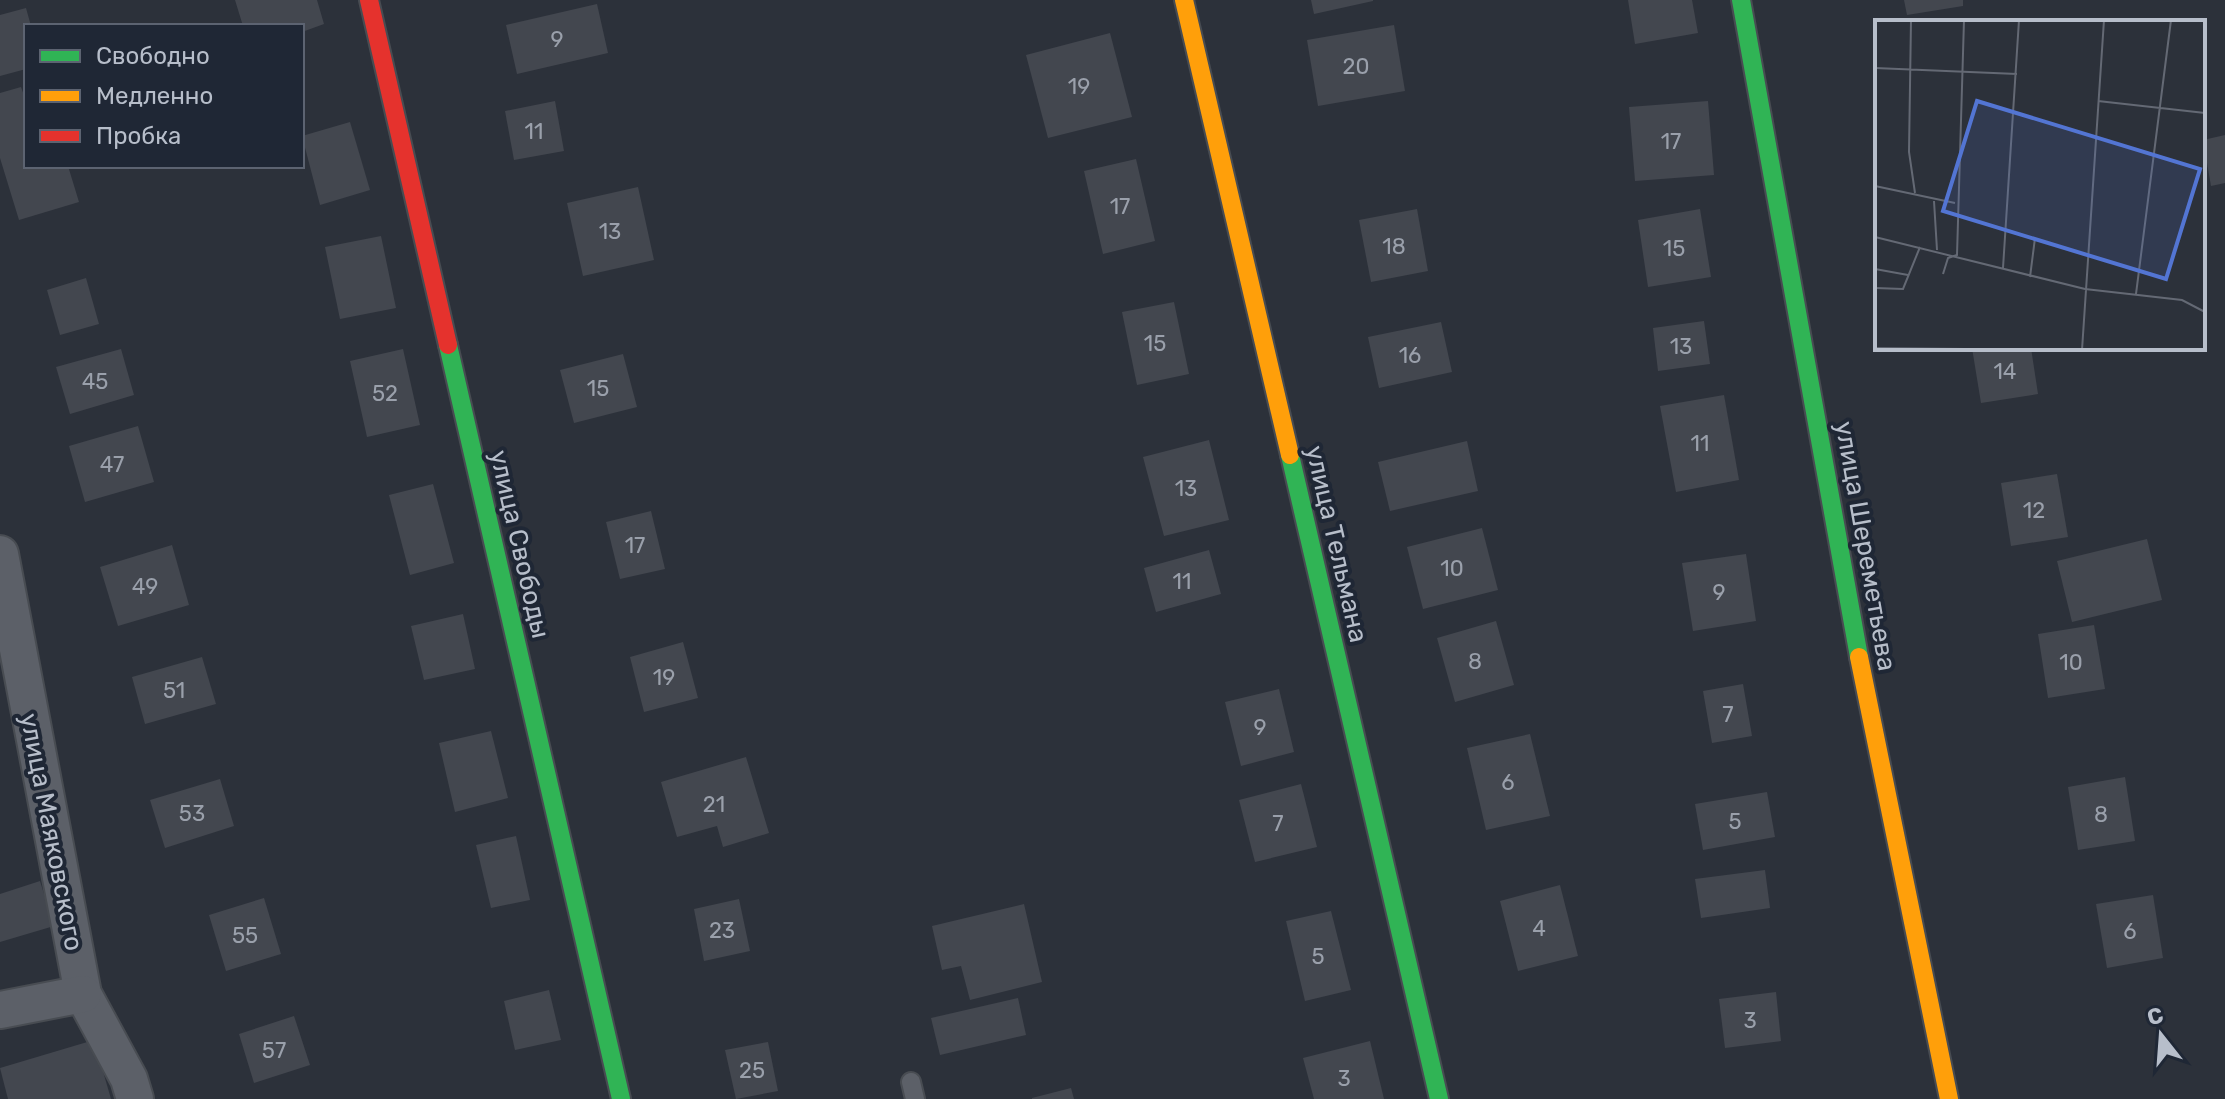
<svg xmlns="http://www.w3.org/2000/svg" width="2225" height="1099" viewBox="0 0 2225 1099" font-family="Rubik,sans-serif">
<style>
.building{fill:#43474f}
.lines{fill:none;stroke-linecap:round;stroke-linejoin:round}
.lane-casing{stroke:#484c52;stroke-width:22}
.street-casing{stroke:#484c52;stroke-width:40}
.fast-casing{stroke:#484c52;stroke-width:22}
.slow-casing{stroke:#484c52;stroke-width:22}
.jam-casing{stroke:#484c52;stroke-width:22}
.lane{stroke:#5c6068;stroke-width:18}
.street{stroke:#5c6068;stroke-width:36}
.fast{stroke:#30b455;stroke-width:18}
.slow{stroke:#ff9f0a;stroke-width:18}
.jam{stroke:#e5322d;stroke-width:18}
.labels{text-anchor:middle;stroke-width:8;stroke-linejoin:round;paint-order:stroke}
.number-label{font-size:22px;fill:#9aa0ab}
.street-label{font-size:26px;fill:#b7beca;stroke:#1f2735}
.inset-road{fill:none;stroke:#646974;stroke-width:2}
.view{fill:#5375d3;fill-opacity:0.15;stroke:#5375d3;stroke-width:4}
.inset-edge{fill:none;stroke:#b7beca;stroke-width:4}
</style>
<rect width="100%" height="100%" fill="#2c313a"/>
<g class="building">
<path d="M235,0h82l7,24 -22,8v-6h-59z"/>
<path d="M1311,0h62v1l-59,13z"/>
<path d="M1628,0h64l6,33 -63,11z"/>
<path d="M1904,0h59v6l-56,9z"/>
<path d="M597,4l11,49 -91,21 -11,-49z"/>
<path d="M26,8l5,18h-5v43l-26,7v-61z"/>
<path d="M1394,25l11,66 -87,15 -11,-66z"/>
<path d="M1110,33l22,84 -84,21 -22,-83z"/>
<path d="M21,87l5,14v65h42l11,36 -60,18 -19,-62v-65z"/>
<path d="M555,101l9,50 -50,9 -9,-49z"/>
<path d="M1708,101l6,74 -79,6 -6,-74z"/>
<path d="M350,122l20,68 -50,15 -18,-69z"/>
<path d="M2225,135v48l-14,3 -8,-46z"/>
<path d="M1136,159l19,82 -52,13 -19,-83z"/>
<path d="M638,187l16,73 -71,16 -16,-73z"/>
<path d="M1417,209l11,62 -57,11 -12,-62z"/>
<path d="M1700,209l11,68 -63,10 -10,-67z"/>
<path d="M381,236l15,72 -56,11 -15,-72z"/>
<path d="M86,278l13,46 -39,11 -13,-45z"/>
<path d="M1174,302l15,72 -52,11 -15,-73z"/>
<path d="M1704,321l6,43 -52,7 -5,-43z"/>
<path d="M1441,322l11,50 -73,16 -11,-51z"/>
<path d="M1972,348h59l7,46 -57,9z"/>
<path d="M121,349l13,46 -64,19 -14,-47z"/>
<path d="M403,349l17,76 -53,12 -17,-76z"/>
<path d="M623,354l14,53 -63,16 -14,-53z"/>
<path d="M1724,395l15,85 -63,12 -16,-86z"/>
<path d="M138,426l16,56 -69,20 -16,-56z"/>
<path d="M1209,440l20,80 -65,16 -21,-79z"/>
<path d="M1467,441l11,50 -88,20 -12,-49z"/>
<path d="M2057,474l11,63 -57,9 -10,-63z"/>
<path d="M433,484l21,79 -44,12 -21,-80z"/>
<path d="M651,511l14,58 -45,10 -14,-57z"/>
<path d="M1482,528l16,62 -75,19 -16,-62z"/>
<path d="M2147,539l15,61 -90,22 -15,-61z"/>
<path d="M172,545l17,60 -71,21 -18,-59z"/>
<path d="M1209,550l12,44 -65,18 -12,-44z"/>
<path d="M1746,554l10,67 -63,10 -11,-68z"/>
<path d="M463,614l12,55 -51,11 -13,-54z"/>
<path d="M1496,621l18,64 -59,17 -18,-64z"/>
<path d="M2094,625l11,64 -57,9 -10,-64z"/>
<path d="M683,642l15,56 -54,14 -14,-55z"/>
<path d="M202,657l14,47 -71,20 -13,-47z"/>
<path d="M1743,684l9,52 -40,7 -9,-52z"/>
<path d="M1279,689l15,63 -53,14 -16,-64z"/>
<path d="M491,731l17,67 -53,14 -16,-69z"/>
<path d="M1530,734l20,82 -64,14 -19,-82z"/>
<path d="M746,757l23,76 -46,14 -6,-21 -40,11 -16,-55z"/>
<path d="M2125,777l10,64 -57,9 -10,-63z"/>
<path d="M220,779l14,47 -69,22 -15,-48z"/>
<path d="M1301,784l16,63 -62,15 -16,-62z"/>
<path d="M1767,792l8,45 -72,13 -8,-46z"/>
<path d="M516,836l14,64 -39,8 -15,-63z"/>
<path d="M1765,870l5,38 -69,10 -6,-39z"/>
<path d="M40,881l14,45 -54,16v-48z"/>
<path d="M1560,885l18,71 -60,15 -18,-70z"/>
<path d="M2153,895l10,63 -56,10 -11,-64z"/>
<path d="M264,898l17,56 -55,17 -17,-56z"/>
<path d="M739,899l11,52 -46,10 -10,-52z"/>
<path d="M1024,904l18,78 -72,18 -9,-34 -19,4 -10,-44z"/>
<path d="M1331,911l20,79 -46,11 -19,-80z"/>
<path d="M549,990l12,50 -46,10 -11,-49z"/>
<path d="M1776,992l5,49 -56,7 -6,-49z"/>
<path d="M1018,998l8,37 -86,20 -9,-37z"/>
<path d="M294,1016l16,49 -56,18 -15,-49z"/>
<path d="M94,1040l17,59h-103l-8,-31z"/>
<path d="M1370,1041l14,58h-70l-11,-41z"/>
<path d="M768,1042l10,49 -42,8 -11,-49z"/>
<path d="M1071,1088l3,11h-42v-1z"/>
</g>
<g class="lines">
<defs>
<path id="lane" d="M911,1082l4,17"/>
<g id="street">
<path d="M0,554l83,440 46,85 6,20"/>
<path d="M0,1010l83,-16"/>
</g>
<g id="fast">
<path d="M1741,0l118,657"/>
<path d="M448,345l173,754"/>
<path d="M1290,455l149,644"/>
</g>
<g id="slow">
<path d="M1184,0l106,455"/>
<path d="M1859,657l90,442"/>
</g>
<path id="jam" d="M369,0l79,345"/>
</defs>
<use href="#lane" class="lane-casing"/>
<use href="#street" class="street-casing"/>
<use href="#fast" class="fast-casing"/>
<use href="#slow" class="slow-casing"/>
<use href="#jam" class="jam-casing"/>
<use href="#lane" class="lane"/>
<use href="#street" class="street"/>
<use href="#fast" class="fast"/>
<use href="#slow" class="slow"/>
<use href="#jam" class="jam"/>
</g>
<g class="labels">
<g class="number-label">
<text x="557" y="47">9</text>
<text x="1356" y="74">20</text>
<text x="1079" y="94">19</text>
<text x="534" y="139">11</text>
<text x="1671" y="149">17</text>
<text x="1120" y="214">17</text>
<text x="610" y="239">13</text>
<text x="1394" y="254">18</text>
<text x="1674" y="256">15</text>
<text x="1155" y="351">15</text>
<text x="1681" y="354">13</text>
<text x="1410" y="363">16</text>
<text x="2005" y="379">14</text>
<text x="95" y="389">45</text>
<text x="598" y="396">15</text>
<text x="385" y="401">52</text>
<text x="1700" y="451">11</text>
<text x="112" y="472">47</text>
<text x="1186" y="496">13</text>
<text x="2034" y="518">12</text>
<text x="635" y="553">17</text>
<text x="1452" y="576">10</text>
<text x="1182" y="589">11</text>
<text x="145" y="594">49</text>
<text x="1719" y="600">9</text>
<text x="1475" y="669">8</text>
<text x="2071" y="670">10</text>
<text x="664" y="685">19</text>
<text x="174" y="698">51</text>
<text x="1728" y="722">7</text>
<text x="1260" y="735">9</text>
<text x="1508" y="790">6</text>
<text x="714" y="812">21</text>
<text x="192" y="821">53</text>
<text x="2101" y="822">8</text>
<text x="1735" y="829">5</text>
<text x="1278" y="831">7</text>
<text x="1539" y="936">4</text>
<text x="722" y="938">23</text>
<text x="2130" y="939">6</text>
<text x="245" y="943">55</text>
<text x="1318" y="964">5</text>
<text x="1750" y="1028">3</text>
<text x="274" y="1058">57</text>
<text x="752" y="1078">25</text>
<text x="1344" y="1086">3</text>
</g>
<g class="street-label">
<text transform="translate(520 544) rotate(77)" y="9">улица Свободы</text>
<text transform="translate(1337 544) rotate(77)" y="9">улица Тельмана</text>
<text transform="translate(1866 546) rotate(80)" y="9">улица Шереметьева</text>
<text transform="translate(52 832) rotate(79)" y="9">улица Маяковского</text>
</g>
</g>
<g transform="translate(1875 20)">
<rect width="330" height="330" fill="#2c313a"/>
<path class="inset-road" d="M36,0l-2,132 6,41M0,48l142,6M223,81l107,12M0,166l80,17M59,181l3,49M0,217l210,52 97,11 23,12M128,248l16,-248M0,249l33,6M68,254l5,-16 9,-3 7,-235M155,257l5,-39M0,268l28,1 17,-42M261,274l35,-274M0,328l186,2M207,330l22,-330"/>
<path class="view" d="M102,81l223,68 -34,110 -223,-68z"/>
<rect width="330" height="330" class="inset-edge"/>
</g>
<rect x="24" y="24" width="280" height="144" fill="#1f2735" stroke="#5c6371" stroke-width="2"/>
<rect x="40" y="50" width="40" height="12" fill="#30b455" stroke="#5c6371" stroke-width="2"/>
<text x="96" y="64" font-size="24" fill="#b7beca">Свободно</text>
<rect x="40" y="90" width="40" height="12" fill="#ff9f0a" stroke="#5c6371" stroke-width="2"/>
<text x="96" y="104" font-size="24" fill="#b7beca">Медленно</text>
<rect x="40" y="130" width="40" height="12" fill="#e5322d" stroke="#5c6371" stroke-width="2"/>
<text x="96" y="144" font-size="24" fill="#b7beca">Пробка</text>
<g transform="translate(2161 1035) rotate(343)" stroke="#1f2735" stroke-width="6" paint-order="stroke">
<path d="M0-6L14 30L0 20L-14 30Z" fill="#b7beca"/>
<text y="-12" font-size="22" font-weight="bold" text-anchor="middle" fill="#b7beca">С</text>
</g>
</svg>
